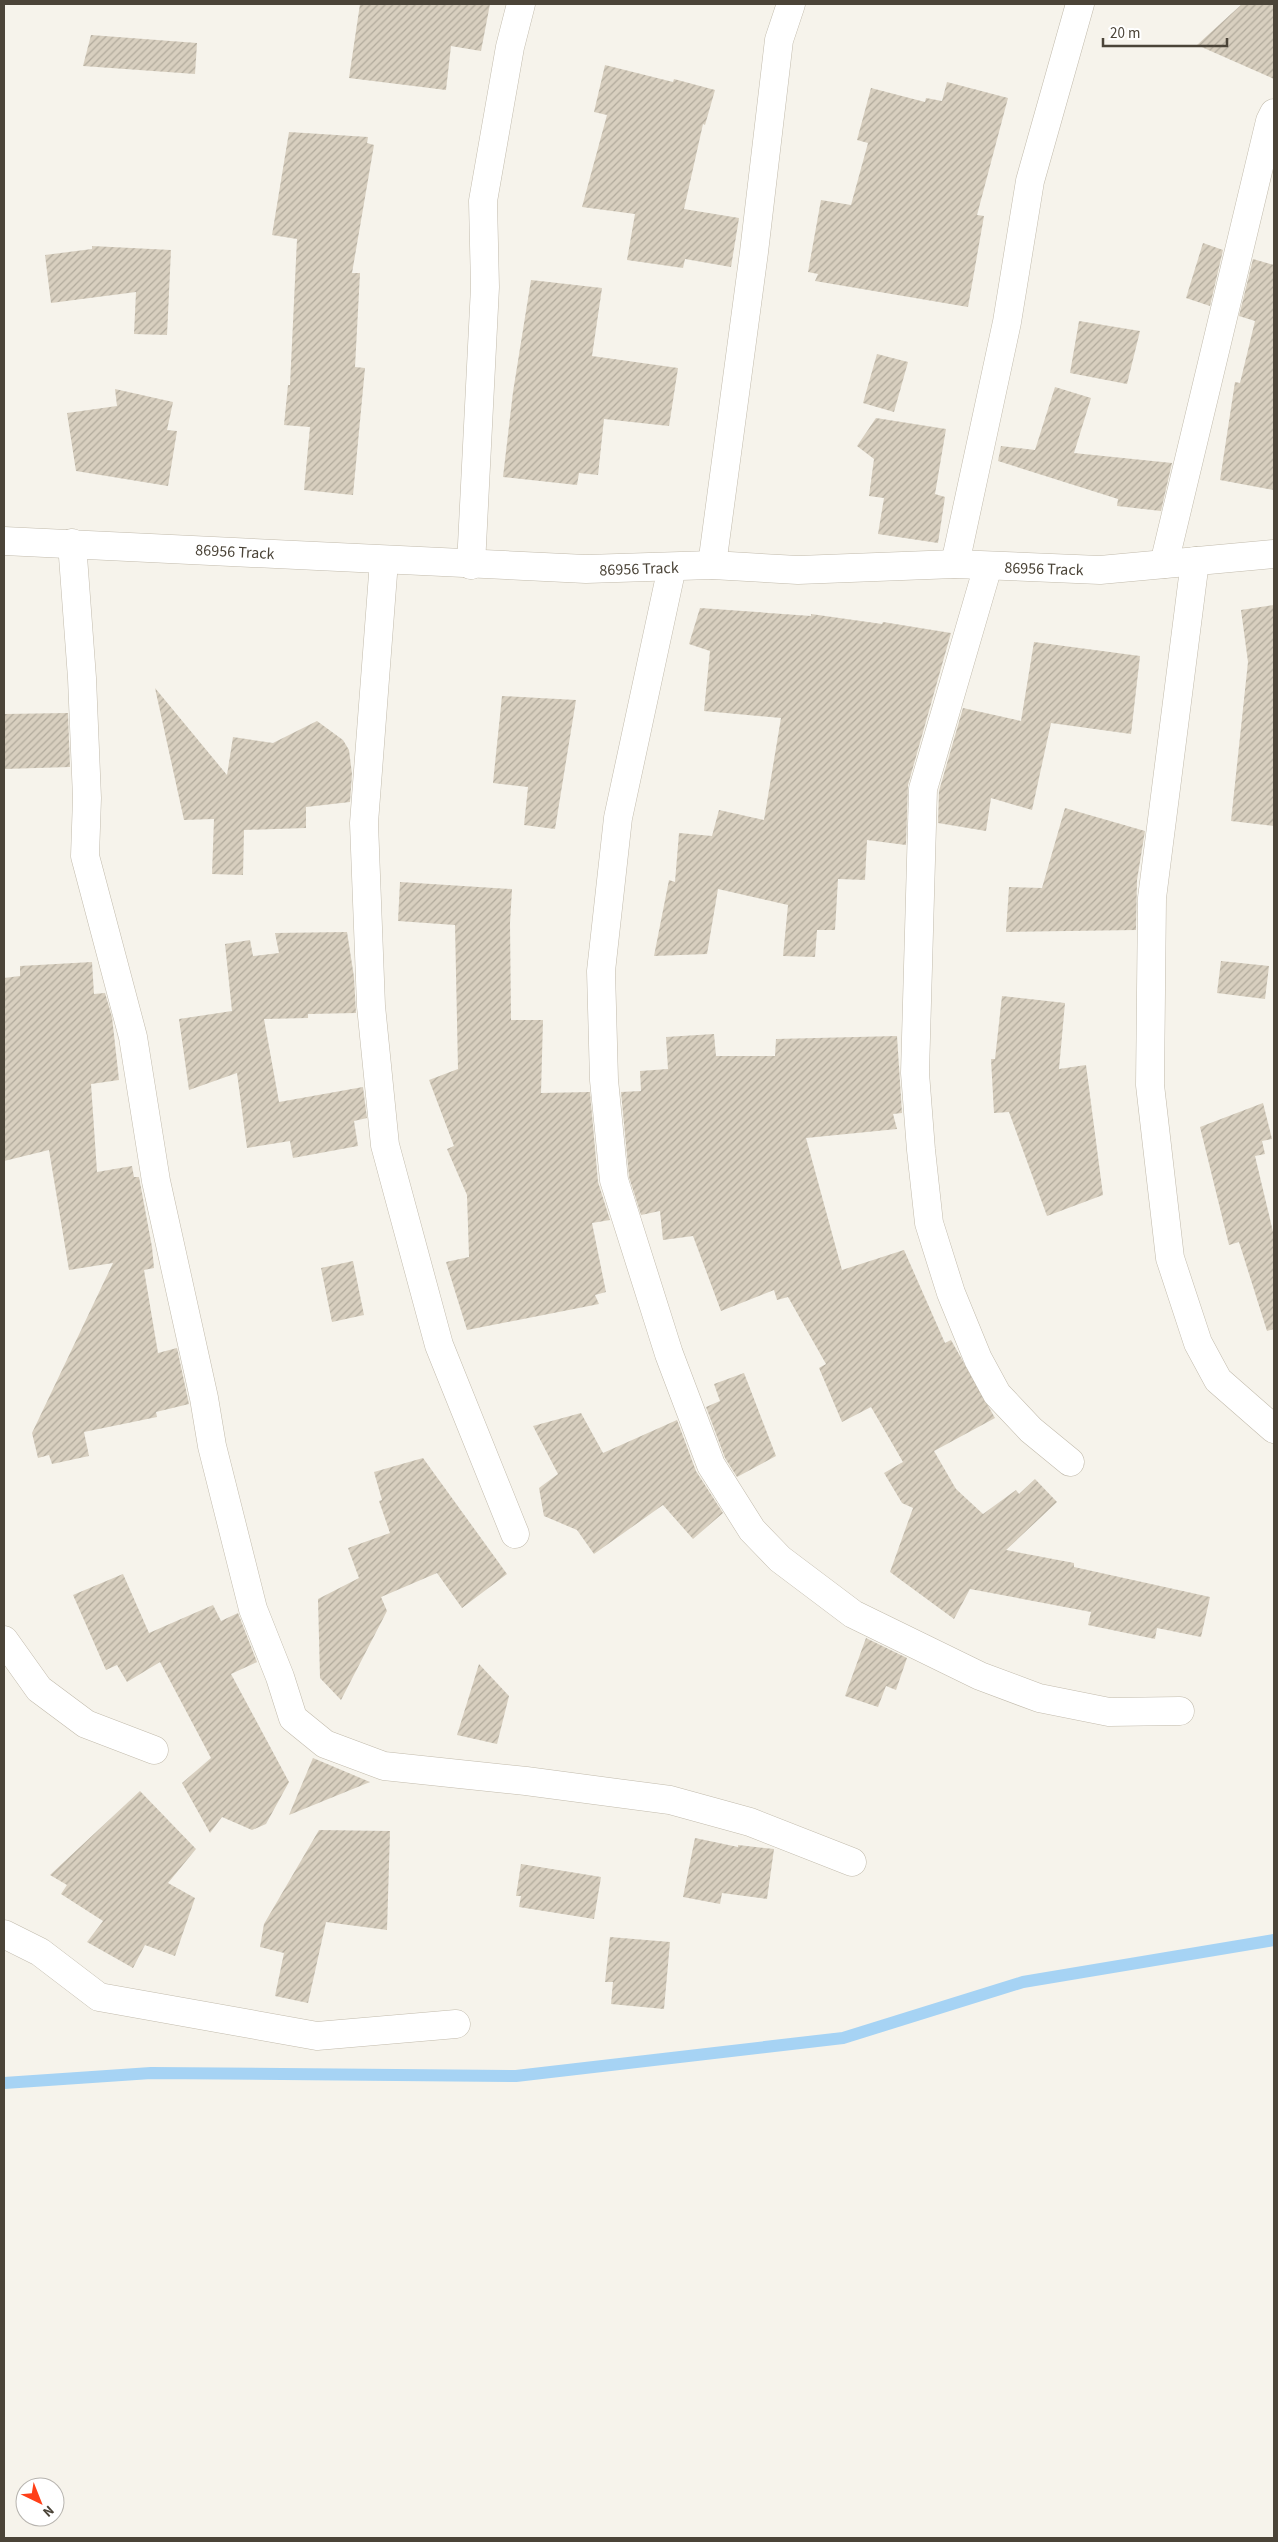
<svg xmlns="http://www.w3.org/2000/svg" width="1278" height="2542" viewBox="0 0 1278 2542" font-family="'Source Sans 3',sans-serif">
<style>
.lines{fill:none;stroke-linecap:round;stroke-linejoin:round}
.stream{stroke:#a6d3f4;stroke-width:12}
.building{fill:url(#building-hatch)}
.street-casing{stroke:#c2bbac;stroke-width:29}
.street{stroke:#fff;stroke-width:28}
.labels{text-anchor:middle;stroke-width:4.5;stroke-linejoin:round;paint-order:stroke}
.street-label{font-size:16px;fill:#4b4438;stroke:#fff}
</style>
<defs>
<pattern id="building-hatch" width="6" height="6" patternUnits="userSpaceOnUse" patternTransform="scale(1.25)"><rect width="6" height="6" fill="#d8cfbf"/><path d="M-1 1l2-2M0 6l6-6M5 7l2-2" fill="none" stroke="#b1aa9c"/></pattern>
</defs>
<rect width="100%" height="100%" fill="#f6f3eb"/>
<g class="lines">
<path class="stream" d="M4,2083l147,-10 365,3 327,-38 180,-56 251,-42"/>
</g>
<g class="building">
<path d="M360,4h130l-9,47 -30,-5 -5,44 -97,-12z"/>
<path d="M1242,4h32v75l-77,-34z"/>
<path d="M91,35l106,8 -2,31 -112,-8z"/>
<path d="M605,65l68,17 1,-3 41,11 -10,35 -2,-1 -19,85 55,9 -8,49 -46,-8 -2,9 -56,-8 8,-46 -53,-7 25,-92 -13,-3z"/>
<path d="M947,82l61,16 -31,117 7,1 -16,91 -153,-26 3,-7 -10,-2 13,-72 30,5 17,-62 -11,-3 14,-52 54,14 1,-4 16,3z"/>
<path d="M289,132l79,5 -1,6 7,2 -22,128h8l-5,94 10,1 -12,127 -49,-5 6,-63 -26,-2 4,-40h2l7,-146 -25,-4z"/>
<path d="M1203,243l20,7 -13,56 -24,-8z"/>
<path d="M92,246l79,4 -4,85 -33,-1 2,-42 -85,11 -6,-48 47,-6z"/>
<path d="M1253,259l21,6v225l-54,-10 15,-98 5,1 15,-62 -16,-5z"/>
<path d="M531,280l71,8 -10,68 86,12 -9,58 -65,-7 -6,56 -19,-2 -2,12 -74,-8 10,-85z"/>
<path d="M1079,321l61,10 -13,53 -57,-11z"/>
<path d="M877,354l31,8 -14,50 -31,-9z"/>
<path d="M1055,387l36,11 -17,55 98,10 -11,48 -44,-5 1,-7 -120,-38 3,-15 34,4z"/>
<path d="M115,389l58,13 -6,28 10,1 -9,55 -92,-15 -9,-58 50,-7z"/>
<path d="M876,418l70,11 -11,65 10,3 -7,46 -60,-9 6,-36 -15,-2 5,-37 -17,-13z"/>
<path d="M1274,605v221l-43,-5 17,-159 -7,-52z"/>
<path d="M700,608l111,8v-2l71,10 1,-2 68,11 -43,152 -2,60 -39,-5 -2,40 -27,-1 -3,51h-18l-2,27 -32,-1 5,-51 -70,-16 -11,65 -53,2 15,-76 6,2 4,-49 33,3 7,-26 45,10 17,-102 -77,-7 6,-60 -21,-7z"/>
<path d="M1034,642l106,14 -9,78 -80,-11 -19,87 -41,-12 -5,33 -48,-8 1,-32 24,-83 58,13z"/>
<path d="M155,688l72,87 6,-38 40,6 44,-22 26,19 6,10 3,24 -2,28 -44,5v21l-62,2 -1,45 -31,-1 2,-55 -30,1z"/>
<path d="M502,696l74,4 -21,129 -31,-4 4,-38 -35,-4z"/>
<path d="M68,713l2,54 -66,2v-55z"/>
<path d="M1065,808l80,23 -8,49 -1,50 -130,2 3,-45 33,1z"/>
<path d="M400,882l112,7 -2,34 1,97h32l-2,73 49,-1 8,90 12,38 -18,3 14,69 -11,3 4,9 -132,26 -21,-68 23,-5 -2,-62 -20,-46 7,-3 -25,-66 29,-11 -3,-144 -57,-4z"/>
<path d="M347,932l7,45 2,36 -48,1v4l-44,1 15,83 84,-15 4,31 -13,3 4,25 -65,12 -3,-17 -43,7 -10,-75 -48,17 -10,-71 53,-8 -7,-67 25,-4 3,16 26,-3 -4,-20z"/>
<path d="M1221,961l48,5 -4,33 -48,-6z"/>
<path d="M92,962l2,32 11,-1 7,24 7,63 -28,4 6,88 35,-6 2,11h5l13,70 2,21 -10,2 14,83 19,-5 12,56 -33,8 1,5 -73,15 5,24 -37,8 -3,-9 -11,3 -6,-25 81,-170 -44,7 -20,-120 -45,11v-183l16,-2v-10z"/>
<path d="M1002,996l63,7 -6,66 27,-4 17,130 -56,21 -38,-104 -15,1 -3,-54h4z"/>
<path d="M714,1034l2,22h59l1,-17 121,-3 5,77 -9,1 4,15 -91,9 36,132 62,-20 41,93 6,-3 44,78 -61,33 22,38 27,25 33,-24 3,4 16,-15 22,23 -51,48 68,13v4l136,30 -9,40 -44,-9 -2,11 -67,-14 3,-13 -121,-23 -16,30 -64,-47 23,-64 -11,-5 -18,-30 19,-11 -32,-55 -29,15 -23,-54 7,-4 -38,-67 -11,3 -3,-10 -53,21 -28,-75 -30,4 -3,-29 -19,4 -12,-38 -8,-85 20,-1 -1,-20 28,-2 -2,-32z"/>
<path d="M1263,1103l9,36 -10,2 3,13 -10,2 19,80v93l-7,2 -28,-89 -10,3 -29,-118z"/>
<path d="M353,1261l11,54 -32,7 -11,-54z"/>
<path d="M744,1373l32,83 -39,21 -12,-19 -19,-51 14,-6 -6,-17z"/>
<path d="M581,1413l22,40 74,-33 19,51 27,42 -30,26 -30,-34 -69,49 -17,-24 -33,-14 -5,-28 19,-14 -25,-48z"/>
<path d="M423,1458l84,116 -45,34 -25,-35 -56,24 6,14 -46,89 -21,-22 -2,-79 41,-21 -11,-30 42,-15 -11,-32 3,-1 -8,-28z"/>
<path d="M123,1574l26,59 64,-28 8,16 17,-8 19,49 -26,12 58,108 -23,42 -14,6 -30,-13 -12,16 -28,-50 29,-25 -51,-96 -33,20 -10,-17 -11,5 -33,-75z"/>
<path d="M866,1638l41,20 -11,32 -10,-4 -8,21 -33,-11z"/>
<path d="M479,1664l30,32 -12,48 -40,-9z"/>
<path d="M313,1758l57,24 -81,33z"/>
<path d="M140,1791l56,58 -28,34 27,15 -20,58 -30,-11 -12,23 -46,-26 16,-21 -42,-27 6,-9 -17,-10z"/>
<path d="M319,1830l71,1 -3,99 -61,-8 -18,81 -33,-7 9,-43 -24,-6 4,-23z"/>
<path d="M695,1838l43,9v-2l36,4 -7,50 -45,-6 -2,11 -37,-7z"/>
<path d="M521,1864l80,13 -7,42 -75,-12 2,-11h-5z"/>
<path d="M610,1937l60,5 -6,67 -53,-5 2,-22h-8z"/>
</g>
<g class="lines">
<defs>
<g id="street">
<path d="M4,541l582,28 126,-4 86,5 157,-6 145,6 174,-16"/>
<path d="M72,543l10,135 5,120 -2,58 48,181 23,144 48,217 8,48 41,163 27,68 13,41 32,26 59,22 142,15 144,19 80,22 102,40"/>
<path d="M384,561l-20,262 7,183 14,139 54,200 76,189"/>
<path d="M1195,561l-43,337 -2,187 20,173 28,85 20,37 56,49"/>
<path d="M955,564l52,-242 23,-141 50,-177"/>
<path d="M1164,564l106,-443 4,-8"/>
<path d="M471,565l14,-278 -2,-86 27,-154 11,-43"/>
<path d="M712,565l42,-313 25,-212 12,-36"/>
<path d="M988,566l-65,223 -8,284 6,77 8,73 22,70 27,66 19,35 34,36 39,32"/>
<path d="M672,567l-54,251 -17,153 3,109 10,100 55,174 42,111 41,65 28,29 73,55 127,62 59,22 70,14 71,-1"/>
<path d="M4,1640l35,49 47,35 68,26"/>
<path d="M4,1934l36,18 59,45 218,39 139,-12"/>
</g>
</defs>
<use href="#street" class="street-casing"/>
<use href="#street" class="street"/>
</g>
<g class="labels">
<g class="street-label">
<text transform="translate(235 551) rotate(3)" y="6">86956 Track</text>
<text transform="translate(639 568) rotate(-2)" y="6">86956 Track</text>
<text transform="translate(1044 568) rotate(2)" y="6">86956 Track</text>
</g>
</g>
<rect width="1278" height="2542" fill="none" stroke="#4b4438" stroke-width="10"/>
<g transform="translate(40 2502) rotate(137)"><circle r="24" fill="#ffffff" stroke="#b7b4af"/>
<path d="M0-4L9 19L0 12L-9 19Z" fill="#ff3f18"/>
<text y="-8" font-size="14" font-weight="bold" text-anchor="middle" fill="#4b4438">N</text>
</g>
<path d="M1103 38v8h124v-8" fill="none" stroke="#4b4438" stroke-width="2.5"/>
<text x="1110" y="38" font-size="15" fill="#4b4438" stroke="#ffffff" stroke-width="4" paint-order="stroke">20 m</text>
</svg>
